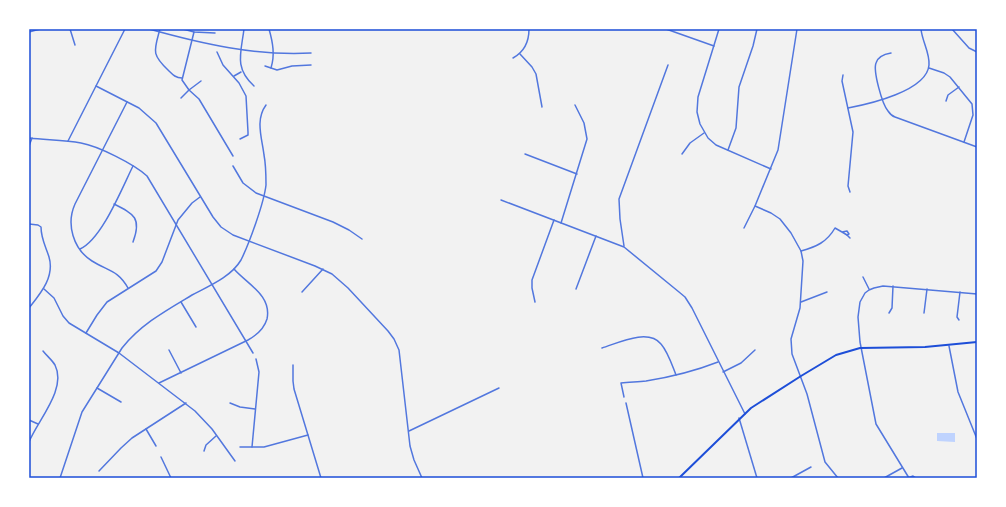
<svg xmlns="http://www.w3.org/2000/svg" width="1006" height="507" viewBox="0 0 1006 507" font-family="'PT Sans Narrow',sans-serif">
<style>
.water{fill:#bfd3fe}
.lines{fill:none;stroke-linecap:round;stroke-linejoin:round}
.minor{stroke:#5277de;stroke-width:1.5}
.primary{stroke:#1d4ed8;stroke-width:2}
.neatline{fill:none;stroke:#1d4ed8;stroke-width:1.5}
</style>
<rect width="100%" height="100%" fill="#f2f2f2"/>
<path class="water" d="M937,433h18v9l-18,-1z"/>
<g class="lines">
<g class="minor">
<path d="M70,29l5,16"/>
<path d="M149,29c54,15 106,27 162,24"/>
<path d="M160,29c-6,22 -9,25 9,42 4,4 7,7 13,7"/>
<path d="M183,29l11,3 21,1"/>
<path d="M244,29c-3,24 -10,39 10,57"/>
<path d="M269,29c4,14 6,26 2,39"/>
<path d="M666,29l48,17"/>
<path d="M719,29l-21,68 -1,15 3,12 8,14 8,7 55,24"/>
<path d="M952,29l17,19 8,4"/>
<path d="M29,32l11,-3"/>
<path d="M194,32l-12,48 7,10 10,9 34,57"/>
<path d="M217,52l6,13 16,18 7,13 2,36v3l-8,4"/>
<path d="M891,53c-6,1 -13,3 -15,10 -3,8 6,41 12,48 2,3 4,5 7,6l82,30"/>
<path d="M520,54l12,13 4,7 6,33"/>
<path d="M513,58c11,-6 16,-16 16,-29"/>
<path d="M265,66l12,4 15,-4 19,-1"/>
<path d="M929,68l15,5 6,4 22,27 1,11 -9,27"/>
<path d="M843,75l-1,6 11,51 -5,54 2,6"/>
<path d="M234,76l7,-4"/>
<path d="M96,86l43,22 17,15 57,94 8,10 12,8 82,31 17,8 16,14 40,43 6,8 5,11 11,96 4,14 8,18"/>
<path d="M181,98l8,-8 12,-9"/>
<path d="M946,101l2,-6 11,-8"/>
<path d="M127,102l-52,102c-9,20 -2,45 17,57 16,10 26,9 36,27"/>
<path d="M848,108c21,-4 79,-17 81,-43 1,-12 -7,-24 -8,-36"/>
<path d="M29,138c17,2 35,2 52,5 17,3 53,21 66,33l106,177"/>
<path d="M68,141l57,-112"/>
<path d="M29,146l3,-8"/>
<path d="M728,150l8,-22 3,-41 14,-41 4,-17"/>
<path d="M525,154l52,20"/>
<path d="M682,154l8,-11 14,-10"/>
<path d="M233,166l10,17 13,10 77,29 16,8 13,9"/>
<path d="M501,200l123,47 55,45 6,5 7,11 53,106"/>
<path d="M114,204c20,10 28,14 19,38"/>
<path d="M755,206l16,7 9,6 11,14 10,18 2,10 -3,47 -9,31 1,15 15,40 18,68 13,16"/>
<path d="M561,223l26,-84 -3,-16 -9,-18"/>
<path d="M29,224l9,1 3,2c0,12 5,20 8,30 6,20 -9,37 -20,51"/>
<path d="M744,228l11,-22 23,-56 19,-121"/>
<path d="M847,235l3,3"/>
<path d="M624,246l-4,-27 -1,-20 49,-134"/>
<path d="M80,249c22,-10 42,-61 53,-83"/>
<path d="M801,251c15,-4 26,-9 34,-23l7,4 5,-1 2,3 -2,1 -5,-3"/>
<path d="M863,277l6,12"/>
<path d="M44,289l10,9 9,18 6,7 50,30 76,58 17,18 23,32"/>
<path d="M576,289l20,-53"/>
<path d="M302,292l21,-23"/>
<path d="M181,302l15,25"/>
<path d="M535,302l-3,-14v-8l22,-60"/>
<path d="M801,302l26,-10"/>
<path d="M889,313l3,-5 1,-22"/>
<path d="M924,313l3,-24"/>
<path d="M959,320l-2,-3 3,-25"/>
<path d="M86,333l11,-18 10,-13 49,-31 6,-9 16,-42 14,-17 8,-6"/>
<path d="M949,346l9,46 19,47"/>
<path d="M602,348c16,-5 46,-20 59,-4 7,8 11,21 15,31"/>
<path d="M169,350l12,23"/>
<path d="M293,365v16l1,8 27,89"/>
<path d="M723,372l18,-9 14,-13"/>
<path d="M159,383l89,-43c9,-5 16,-11 19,-21 5,-24 -20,-35 -33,-50"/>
<path d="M97,388l24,14"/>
<path d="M624,397l-3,-14c9,-1 17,-1 25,-2 25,-4 49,-10 72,-19"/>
<path d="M230,403l10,4 15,2"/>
<path d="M626,403l17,75"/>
<path d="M739,418l18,60"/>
<path d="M29,420l9,4"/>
<path d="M146,429l10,17"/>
<path d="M409,431l90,-43"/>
<path d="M29,442c9,-22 38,-53 26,-77 -3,-5 -8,-9 -12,-14"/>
<path d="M240,447h24l44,-12"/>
<path d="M252,447l7,-75 -3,-13"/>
<path d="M204,451l2,-6 10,-9"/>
<path d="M161,457l10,21"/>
<path d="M99,471l22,-23 11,-10 54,-35"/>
<path d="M60,478l22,-66 40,-64c19,-24 45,-38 70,-53 17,-9 39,-18 49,-35 8,-16 23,-57 25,-75 0,-10 0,-20 -2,-30 -2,-17 -9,-35 2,-50"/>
<path d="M791,478l20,-11"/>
<path d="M884,478l18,-10"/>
<path d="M908,478l5,-2 3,2"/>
<path d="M909,478l-33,-54 -16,-82 -2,-25 2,-15 5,-9 4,-3 5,-2 9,-2 94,8"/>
</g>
<path class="primary" d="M679,478l72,-70 50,-32 35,-21 24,-7 65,-1 52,-5"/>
</g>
<rect width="1006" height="507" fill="none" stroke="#ffffff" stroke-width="60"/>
<rect x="30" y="30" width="946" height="447" class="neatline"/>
</svg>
